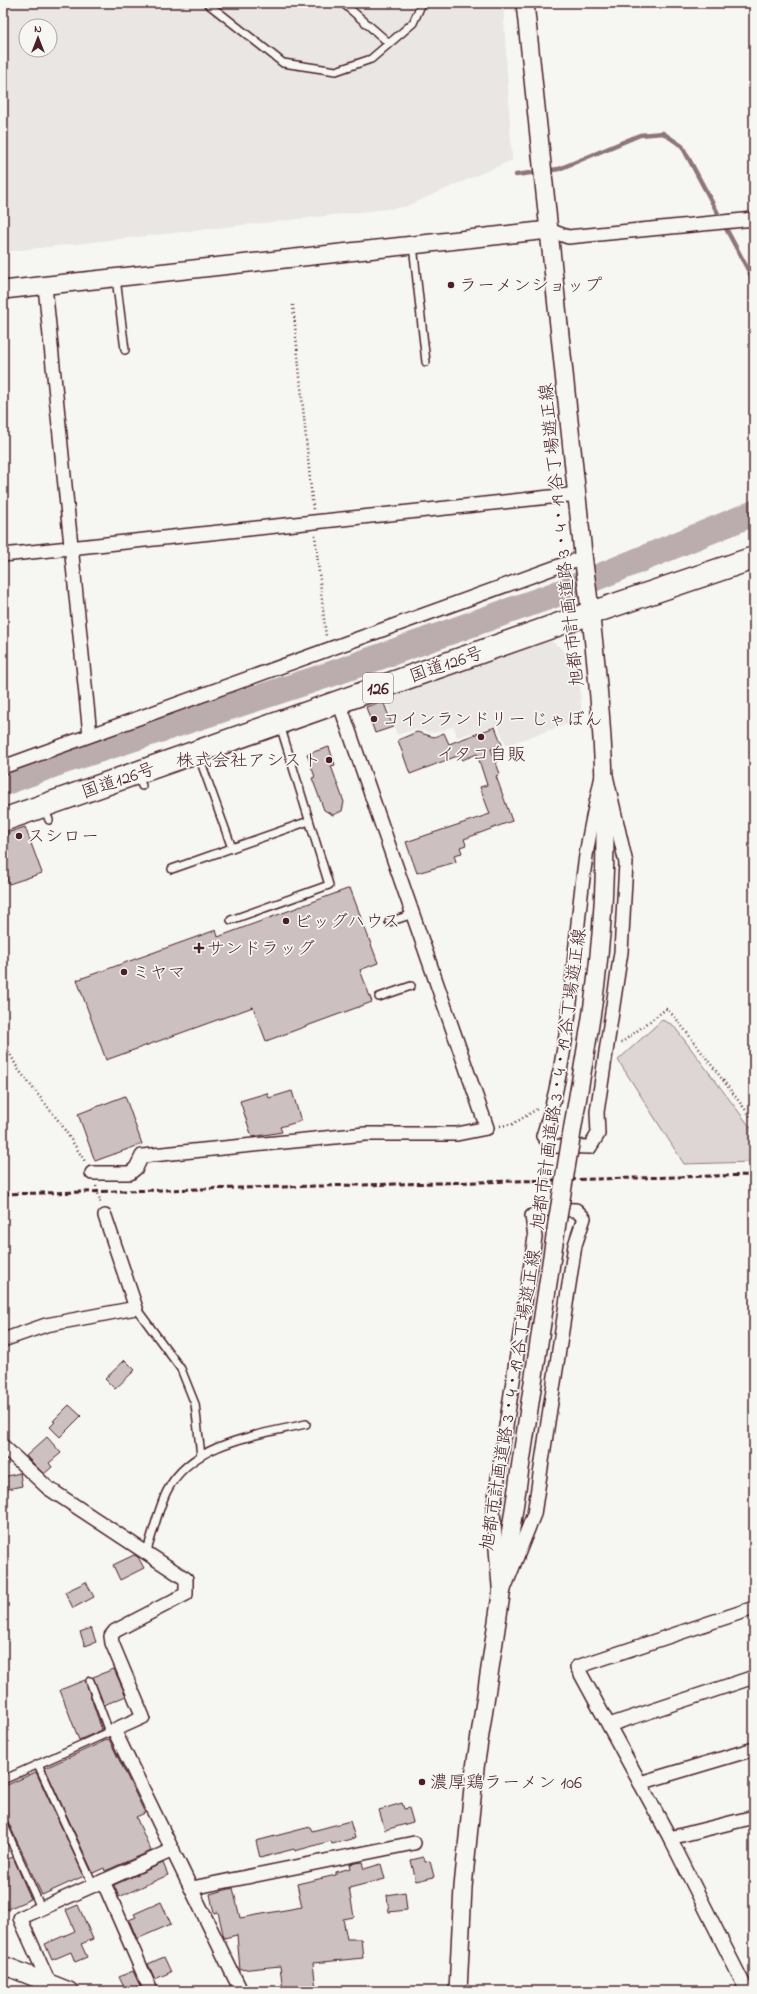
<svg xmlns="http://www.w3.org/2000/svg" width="757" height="1994" viewBox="0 0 757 1994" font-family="'Indie Flower','Klee One',sans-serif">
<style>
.built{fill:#e9e6e3;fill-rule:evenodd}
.green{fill:#ddd6d5;stroke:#947a80}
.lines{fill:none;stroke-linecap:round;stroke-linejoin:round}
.stream{stroke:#8e747a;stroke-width:4.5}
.river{stroke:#bbadae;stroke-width:26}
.building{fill:#ccc1c0;stroke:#4a1f2b}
.service-casing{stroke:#4a1f2b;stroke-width:10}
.minor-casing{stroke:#4a1f2b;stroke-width:16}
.tertiary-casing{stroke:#4a1f2b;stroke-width:20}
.trunk-casing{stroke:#4a1f2b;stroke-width:25}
.path{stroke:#4a1f2b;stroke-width:2.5;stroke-dasharray:1 3;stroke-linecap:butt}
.service{stroke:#f6f6f2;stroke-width:7}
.minor{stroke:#f6f6f2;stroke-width:13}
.tertiary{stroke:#f6f6f2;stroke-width:17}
.trunk{stroke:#f6f6f2;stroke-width:22}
.rail{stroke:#4a1f2b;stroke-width:3;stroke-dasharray:6 3;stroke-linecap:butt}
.tertiary-bridge-casing{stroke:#4a1f2b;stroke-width:20;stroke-linecap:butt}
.tertiary-bridge{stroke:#f6f6f2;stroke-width:17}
.poi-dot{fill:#4a1f2b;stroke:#f6f6f2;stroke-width:1.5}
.labels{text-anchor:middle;stroke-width:3.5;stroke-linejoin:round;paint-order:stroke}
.shield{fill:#f6f6f2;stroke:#7e6067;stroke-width:1}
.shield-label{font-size:17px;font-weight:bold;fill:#4a1f2b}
.poi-label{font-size:18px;fill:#4a1f2b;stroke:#f6f6f2;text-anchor:start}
.street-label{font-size:18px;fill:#4a1f2b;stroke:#f6f6f2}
</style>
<rect width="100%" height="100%" fill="#f6f6f2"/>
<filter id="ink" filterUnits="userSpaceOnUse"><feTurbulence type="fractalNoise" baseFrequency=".025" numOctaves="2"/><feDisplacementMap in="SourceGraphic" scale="8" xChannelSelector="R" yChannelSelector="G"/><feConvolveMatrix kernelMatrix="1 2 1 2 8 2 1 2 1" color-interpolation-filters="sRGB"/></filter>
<g filter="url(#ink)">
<g class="built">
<path d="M3,3h500l9,157 -108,47 -401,45zM26,26h24v24h-24z"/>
<path d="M551,641l27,20 4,58 -76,26 -8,-20 -41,12 -3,-11 -20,7 -19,-4 -18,6 -12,-39z"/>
</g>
<path class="green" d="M662,1020l11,5 81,107v30l-70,2 -66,-104z"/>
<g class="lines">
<path class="stream" d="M516,175l43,-6 81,-34 23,-2 19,13 72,135"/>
<path class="river" d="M3,783l55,-20 276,-90 220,-78 200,-82"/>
</g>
<g class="building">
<path d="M383,701l10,26 -18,6 -9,-26z"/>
<path d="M495,727l7,18 -11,4 9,25 -4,2 16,45 -48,18 2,6 -6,2 2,6 -8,2 2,7 -39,11 -11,-31 84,-28 -10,-27 7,-2 -10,-31 -15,6 -2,-5 -50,19 -12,-34 19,-8 17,5 10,-4 5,11z"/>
<path d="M329,747l6,18 -4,1 13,36 -2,9 -9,4 -9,-5 -12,-32 3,-1 -8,-23z"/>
<path d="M25,827l17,46 -33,11 -6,-16v-30l5,-2 -1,-3z"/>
<path d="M350,888l28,75 -18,7 12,32 -106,39 -13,-34 -147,53 -29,-80 139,-50 2,7z"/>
<path d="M292,1091l9,30 -21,6 2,5 -30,5 -12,-36 27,-8 2,5z"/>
<path d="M125,1096l17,48 -47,17 -17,-47z"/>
<path d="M125,1360l10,10 -20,19 -10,-10z"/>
<path d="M69,1405l12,11 -21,21 -10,-10 5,-5 -2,-1z"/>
<path d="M47,1437l14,16 -12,10 3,4 -8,7 -18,-18z"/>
<path d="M20,1473l2,13 -19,4v-13z"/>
<path d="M134,1555l4,2 6,11 -24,12 -7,-15z"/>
<path d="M86,1582l8,15 -21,11 -8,-16z"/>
<path d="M91,1628l5,14 -11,4 -5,-14z"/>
<path d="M114,1669l12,27 -22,9 -11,-28z"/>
<path d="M85,1680l17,50 -23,10 -19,-50z"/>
<path d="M109,1739l36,74 -9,4 15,34 -46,20 -1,-3 -11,5 -48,-105z"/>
<path d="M36,1772l48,104 -42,19 -39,-84v-24z"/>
<path d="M402,1803l2,6 5,-1 4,14 -28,8 -6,-20z"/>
<path d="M350,1821l5,17 -23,6 -1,-3 -36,10 -1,-2 -34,9 -4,-17 54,-14 2,4z"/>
<path d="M13,1857l18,42 -28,12v-50z"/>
<path d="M424,1857l1,5 5,-1 4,16 -18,4 -5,-21z"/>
<path d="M362,1862l2,7 17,-5 4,15 -36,9 5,29 -11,2 4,20h14l2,19 -50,5 3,26 -12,2h-21l-3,-25 -40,4 -3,-35 -13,3 -6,-26 -4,1 -4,-19 23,-6 7,30 62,-11 -5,-23 39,-9v-3l15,-4 -1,-4z"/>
<path d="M163,1863l5,12 -49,22 -5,-12z"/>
<path d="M405,1892l2,18 -18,2 -2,-17z"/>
<path d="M161,1902l10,22 -34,15 -8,-19 7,-3 -2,-3z"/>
<path d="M78,1905l15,34 -12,5 6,13 -12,5 -4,-10 -19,8 -7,-16 30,-13 -9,-21z"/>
<path d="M164,1957l7,15 -16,7 -7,-15z"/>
<path d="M133,1971l8,17 -8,3h-7l-7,-14z"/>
</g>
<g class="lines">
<defs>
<g id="service">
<path d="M207,3l76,60 53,8 35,-12 42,-36 9,-20"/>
<path d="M343,3l46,40"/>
<path d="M413,245l13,117"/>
<path d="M116,278l9,72"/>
<path d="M198,754l34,94"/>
<path d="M138,775l4,11"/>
<path d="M44,807l5,13"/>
<path d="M172,869l137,-48"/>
<path d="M231,920l98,-35 -49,-160"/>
<path d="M389,922l24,-8"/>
<path d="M379,997l32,-11"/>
<path d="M136,1308l45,61 14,35 6,52"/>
<path d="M146,1553c7,-19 12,-44 21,-62 25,-49 91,-56 139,-67"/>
<path d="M90,1681l19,51"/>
<path d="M38,1764l55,121"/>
<path d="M3,1780l111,-50"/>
<path d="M3,1823l38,85"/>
</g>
<g id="minor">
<path d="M549,230l19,7 186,-18"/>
<path d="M45,286l45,449"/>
<path d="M3,555l575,-61"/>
<path d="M3,767l581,-210"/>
<path d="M604,767l22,96 -5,89 -24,160 1,22 -8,13 -38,-1 -9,-10c30,-88 29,-183 42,-273 4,-32 12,-64 19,-96z"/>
<path d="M92,1173h38l6,-5 6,-12 223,-22h92l30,-6 -148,-426"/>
<path d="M542,1209l34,1 8,8 -9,27 -41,269 -34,85 -7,-88 42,-274 -3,-21z"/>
<path d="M3,1340l43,-15 90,-17 -31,-92"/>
<path d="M3,1446l45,42 138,91v15l-71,37 -4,5 1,7 31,74 -29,13 127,261"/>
<path d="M609,1725l145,-48"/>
<path d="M640,1783l114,-34"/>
<path d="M670,1838l84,-21"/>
<path d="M103,1881l48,110"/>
<path d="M192,1888l222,-45"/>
<path d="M49,1983l-29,-65 153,-68"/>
<path d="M747,1991l-77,-153 -93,-171 177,-59"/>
</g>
<g id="tertiary">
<path d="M525,3l59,560c18,132 29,269 14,402 -6,58 -18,116 -27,173"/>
<path d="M3,290l546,-60"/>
<path d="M3,1965l66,26"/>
<path d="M458,1991l5,-104 12,-119 82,-545"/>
</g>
<path id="trunk" d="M3,820l588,-207 163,-55"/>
</defs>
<use href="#service" class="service-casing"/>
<use href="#minor" class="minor-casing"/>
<use href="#tertiary" class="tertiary-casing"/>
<use href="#trunk" class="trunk-casing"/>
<g class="path">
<path d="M293,305l20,205"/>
<path d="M315,535l11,102"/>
<path d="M3,1041l15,28 43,55 25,39"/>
<path d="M621,1043l45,-34 9,8 79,104"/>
<path d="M500,1126l13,-2 24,-15"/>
<path d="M96,1186l5,18"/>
</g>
<use href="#service" class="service"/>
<use href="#minor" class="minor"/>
<use href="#tertiary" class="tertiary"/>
<use href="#trunk" class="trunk"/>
<path class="rail" d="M3,1194l751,-19"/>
<defs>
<path id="tertiary-bridge" d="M557,1223l14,-85"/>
</defs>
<use href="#tertiary-bridge" class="tertiary-bridge-casing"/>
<use href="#tertiary-bridge" class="tertiary-bridge"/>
</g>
</g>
<g class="poi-dot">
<circle cx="451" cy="285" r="4"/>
<circle cx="374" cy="719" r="4"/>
<circle cx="481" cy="737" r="4"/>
<circle cx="329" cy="760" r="4"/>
<circle cx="19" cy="836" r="4"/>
<circle cx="286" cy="921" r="4"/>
<path d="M197 942h4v4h4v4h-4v4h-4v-4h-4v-4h4z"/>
<circle cx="124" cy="972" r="4"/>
<circle cx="422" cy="1782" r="4"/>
</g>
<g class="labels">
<rect class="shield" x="363" y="673" width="30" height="30" rx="3"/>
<g class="shield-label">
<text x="378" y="694">126</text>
</g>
<g class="poi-label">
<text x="459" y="291">ラーメンショップ</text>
<text x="382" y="725">コインランドリー じゃぼん</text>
<text x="481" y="760" text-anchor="middle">イタコ自販</text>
<text x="321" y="766" text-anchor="end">株式会社アシスト</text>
<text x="27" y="842">スシロー</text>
<text x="294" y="927">ビッグハウス</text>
<text x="207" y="954">サンドラッグ</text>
<text x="132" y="978">ミヤマ</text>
<text x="430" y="1788">濃厚鶏ラーメン 106</text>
</g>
<g class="street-label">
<text transform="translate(561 535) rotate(-96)" y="6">旭都市計画道路 3・4・19 谷丁場遊正線</text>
<text transform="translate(446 664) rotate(-19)" y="6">国道126号</text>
<text transform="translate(118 780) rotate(-19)" y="6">国道126号</text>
<text transform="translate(558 1079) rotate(-82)" y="6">旭都市計画道路 3・4・19 谷丁場遊正線</text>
<text transform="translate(510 1400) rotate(-81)" y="6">旭都市計画道路 3・4・19 谷丁場遊正線</text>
</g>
</g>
<rect width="757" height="1994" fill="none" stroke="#f6f6f2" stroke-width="16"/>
<rect x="8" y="8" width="741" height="1978" fill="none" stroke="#4a1f2b" stroke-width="1.5" filter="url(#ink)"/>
<g transform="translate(38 38)"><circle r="19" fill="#f6f6f2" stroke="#b1a0a2"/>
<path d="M0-3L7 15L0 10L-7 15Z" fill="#4a1f2b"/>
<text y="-6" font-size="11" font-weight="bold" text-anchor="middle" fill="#4a1f2b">N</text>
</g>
</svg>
